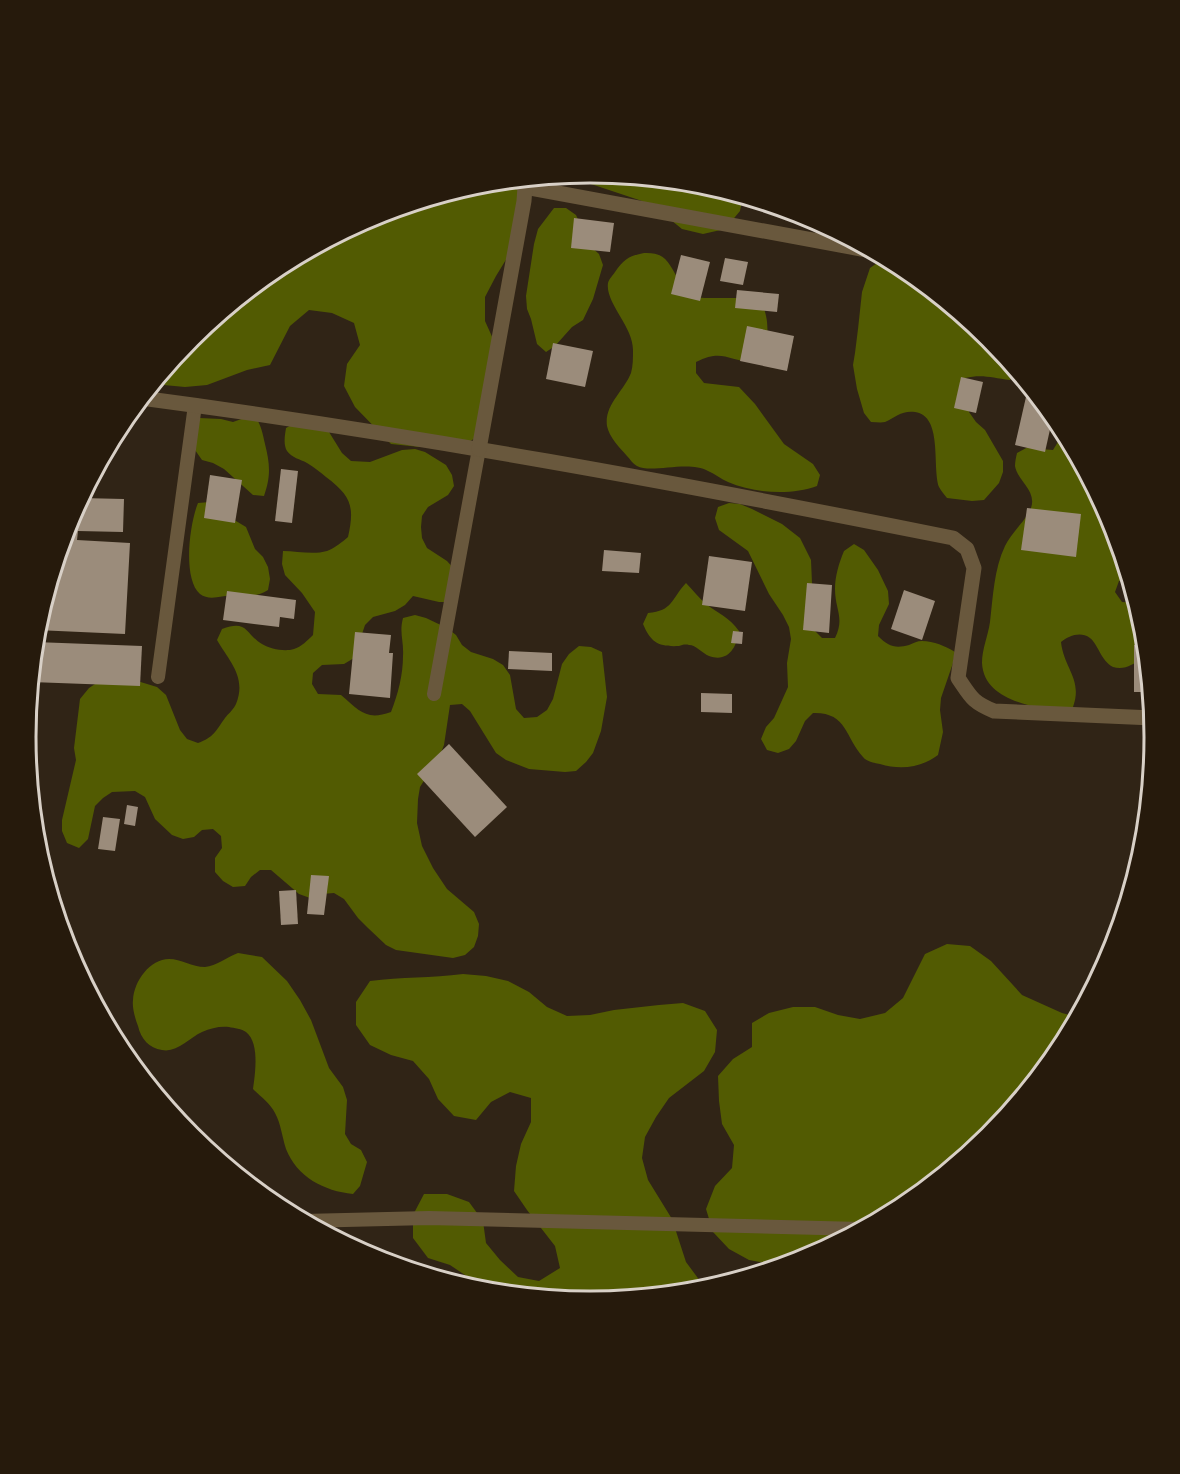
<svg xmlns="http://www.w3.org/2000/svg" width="1180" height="1474" viewBox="0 0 1180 1474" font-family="Commissioner,sans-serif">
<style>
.forest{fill:#525b02}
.building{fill:#9b8c7b}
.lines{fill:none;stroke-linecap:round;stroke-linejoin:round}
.service{stroke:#69583d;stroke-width:14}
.minor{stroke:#69583d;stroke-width:15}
.rim{fill:none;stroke:#d8d0c7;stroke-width:3}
</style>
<rect width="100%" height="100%" fill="#302416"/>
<g class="forest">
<path d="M590,173l110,10 43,13 -3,15 -15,18 -22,5 -21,-5 -21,-17 -19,-11 -66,-22 -24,-3z"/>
<path d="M545,177l-14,17 -24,64 -11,18 -11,21v24l9,20 -10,92 -19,11 -45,3 -29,-3 -36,-37 -11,-21 3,-22 13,-19 -6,-22 -22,-10 -23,-3 -19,16 -20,39 -23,5 -40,15 -22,2 -32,-3 38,-46 86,-71 97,-52 106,-32z"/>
<path d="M554,208h12l10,7 14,31 9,8 4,11 -10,34 -10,21 -11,7 -17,19 -9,6 -9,-8 -6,-25 -4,-10 -1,-13 8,-52 4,-15z"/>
<path d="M644,253c20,-1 24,8 33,24 4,7 10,14 15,20l13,1h35l22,6c7,15 6,28 4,45l-15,13c-24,-2 -29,-13 -55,0v11l8,10 35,4 16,17 29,40 29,20 7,11 -3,11c-27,10 -63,7 -89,-4 -7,-3 -13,-8 -20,-11 -20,-11 -57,3 -71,-5 -4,-2 -7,-7 -10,-10 -7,-8 -18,-19 -20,-30 -3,-21 17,-35 24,-53 2,-7 2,-15 2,-23 0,-24 -28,-47 -25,-67 1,-4 5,-8 7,-11 9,-13 14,-16 29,-19z"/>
<path d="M888,259l16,9 85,70 26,32 -5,10c-18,-2 -27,-6 -45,-2v11l4,23 7,10 9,8 18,31v11l-4,11 -15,17 -12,1 -25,-3c-3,-4 -6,-7 -8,-11 -7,-21 4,-71 -24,-75 -12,-2 -20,5 -30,10 -4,1 -9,0 -14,0l-7,-9 -7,-24 -4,-24 2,-12 3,-24 4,-37 8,-24 10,-7z"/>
<path d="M247,417l11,4c4,8 5,14 7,23 5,20 6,32 -1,52l-11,-1 -29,-26 -11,-6 -11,-3 -7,-10 4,-32 22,1 12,3z"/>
<path d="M297,422l32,10 13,21 9,8 19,1 32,-12 13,-1 10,3 21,13 6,10 2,11 -6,9 -20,12 -6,9 -1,11 1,11 5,10 20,13 8,9 -4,32h-12l-26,-6 -8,9 -10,6 -22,6 -8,8 -11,33 -10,6 -22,1 -9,8 -1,11 6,10 23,1c19,16 25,26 50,17 7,-18 12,-37 12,-56 1,-15 -4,-23 0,-38l12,-3 11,3 21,10 9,7 6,10 9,7 22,7 10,6 7,10 6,34 8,9 13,-1 10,-7 6,-11 9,-35 7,-10 10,-8 12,1 11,5 5,45 -6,34 -8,22 -7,9 -10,9 -11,1 -36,-3 -23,-9 -10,-7 -26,-42 -8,-7 -12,1 -6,40 -4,10 -20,32 -2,12 -1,24 5,23 11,22 14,21 27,23 5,12 -1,12 -4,11 -9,8 -12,3 -57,-8 -10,-5 -18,-17 -10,-10 -14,-19 -10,-6 -12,1 -12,4 -11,-4 -28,-24h-11l-9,7 -6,9 -12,1 -10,-6 -8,-9v-14l7,-10 -1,-12 -8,-7 -11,1 -8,7 -11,2 -11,-4 -17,-16 -10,-22 -10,-6 -23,1 -9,6 -8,8 -7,33 -9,9 -12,-5 -5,-12v-11l14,-60 -2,-12 6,-49 9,-11 9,-6 36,-2 23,7 9,8 14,35 7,9 11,4c16,-6 17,-11 27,-25 3,-4 9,-9 11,-14 11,-27 -7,-43 -19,-64l5,-11c26,-10 23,5 40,15 8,5 23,8 32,5 7,-2 14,-9 19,-14l2,-23 -13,-19 -17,-18 -3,-11 1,-13c14,0 30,4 44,0 8,-3 15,-9 21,-14 7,-31 3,-41 -22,-60 -6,-5 -12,-10 -19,-14 -7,-4 -15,-5 -20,-12 -4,-7 -2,-16 -1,-23z"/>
<path d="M1064,432l48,89 17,57 -10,3 -4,11 7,10 14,1c6,19 20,52 -5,62 -5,3 -12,4 -18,2 -12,-6 -15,-23 -23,-29 -10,-7 -21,-2 -29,4 3,27 22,37 12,65l-11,6c-29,-7 -78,-12 -80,-50 0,-14 6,-27 8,-41 3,-25 4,-53 15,-76 6,-13 23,-28 26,-38 6,-18 -13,-26 -16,-42 0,-4 1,-9 2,-13l11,-6 13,2 12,1z"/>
<path d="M210,502l16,17 10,2 10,6 9,22 8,8 5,10 2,12 -2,11c-15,9 -21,4 -36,5 -11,1 -23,6 -32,-1 -18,-16 -10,-72 -2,-91z"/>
<path d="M729,503l11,1 12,5 30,15 18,14 11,22 3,70 8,8h13c10,-20 0,-28 0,-49 0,-13 4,-26 9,-38l10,-7 10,6 14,20 10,21 1,13 -10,21 -1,11c10,10 17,13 31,9 5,-2 8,-4 13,-4 12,0 23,5 33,11l-2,11 -12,35 -1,12 3,22 -5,23c-17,13 -38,15 -58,9 -6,-1 -14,-3 -17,-7 -18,-20 -16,-45 -50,-44l-8,8 -9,20 -7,8 -11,4 -11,-3 -6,-11 5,-12 8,-9 14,-31 -1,-24 4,-24 -2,-12 -6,-12 -14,-21 -21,-43 -29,-21 -4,-12 3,-11z"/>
<path d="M686,583c7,7 13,15 20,21 13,10 23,13 33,27 -2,16 -11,32 -30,25 -7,-3 -13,-11 -20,-11 -4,-1 -7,0 -10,1 -20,1 -28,-3 -36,-22l5,-11c25,-2 23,-14 38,-30z"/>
<path d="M947,944l23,2 21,15 31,34 40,18 15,4 -18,34 -70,85 -86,71 -75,40 -15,-1 -42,18 -22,-4 -20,-11 -16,-17 -7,-23 9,-23 17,-18 2,-23 -12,-21 -3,-23 -1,-25 15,-17 19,-12v-24l17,-10 24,-6h22l23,8 22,4 25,-6 18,-15 22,-44z"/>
<path d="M238,953l24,4 25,24 13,19 11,20 18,48 14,19 4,13 -2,34 6,10 10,6 6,12 -7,24 -7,8c-29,-3 -56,-17 -67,-45 -4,-12 -5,-25 -11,-36 -5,-10 -14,-16 -22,-24 2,-15 7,-46 -7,-57 -4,-3 -12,-4 -17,-5 -9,-1 -18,1 -27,5 -13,6 -25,21 -40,18 -13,-2 -21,-11 -24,-24 -3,-8 -6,-18 -5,-26 1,-19 17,-41 36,-41 12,0 23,8 36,8 11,-1 22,-10 33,-14z"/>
<path d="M463,974l23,2 22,5 21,11 18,15 20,9 23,-1 24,-5 45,-5 24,-2 22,8 12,19 -2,22 -11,19 -35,27 -13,19 -11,20 -3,21 6,22 24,39 14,43 20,27 -6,2 -110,10 -110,-10 -3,-1 -9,-13 -18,-12 -22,-7 -15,-20v-23l11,-21h23l22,8 14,19 3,22 14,17 18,17 21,4 21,-13 -5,-22 -28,-36 -13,-19 2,-25 5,-22 10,-22v-24l-21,-6 -19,10 -15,18 -22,-4 -16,-17 -9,-20 -16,-18 -22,-6 -21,-10 -14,-20v-23l14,-21c31,-4 62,-3 93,-7z"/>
</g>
<g class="building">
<path d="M574,218l40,5 -4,29 -39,-4z"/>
<path d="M681,255l29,7 -10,39 -29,-7z"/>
<path d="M725,258l23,4 -5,23 -23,-4z"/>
<path d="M737,290l42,4 -2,18 -42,-4z"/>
<path d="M747,326l47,10 -7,35 -47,-10z"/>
<path d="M553,343l40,8 -8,36 -39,-8z"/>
<path d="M961,377l22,5 -7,31 -22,-5z"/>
<path d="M1026,397l15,4 12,15 -8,36 -30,-7z"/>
<path d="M281,469l17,2 -6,52 -17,-2z"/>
<path d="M210,475l32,5 -7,43 -31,-5z"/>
<path d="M81,498l43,1 -1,33 -45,-1 -1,9 53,3 -5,91 -89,-4 32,-106 10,1v-22z"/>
<path d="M1027,508l54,6 -5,43 -55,-7z"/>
<path d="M604,550l37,3 -2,20 -37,-2z"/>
<path d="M709,556l43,6 -7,49 -43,-6z"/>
<path d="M807,583l25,2 -3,48 -26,-3z"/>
<path d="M904,590l31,11 -13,39 -31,-11z"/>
<path d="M227,591l69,9 -2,19 -14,-2 -1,10 -56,-7z"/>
<path d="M733,631l10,1 -1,12 -11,-1z"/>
<path d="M355,632l36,3 -2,18h4l-3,45 -41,-4z"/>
<path d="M35,642l107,4 -2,40 -109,-4z"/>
<path d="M1134,645h11l5,47h-16z"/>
<path d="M509,651l43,2v18l-44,-2z"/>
<path d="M701,693l31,1v19l-31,-1z"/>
<path d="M449,744l58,63 -32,30 -58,-63z"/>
<path d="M127,805l11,2 -3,19 -11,-2z"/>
<path d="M103,817l17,2 -5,32 -17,-2z"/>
<path d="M311,875l18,1 -5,39 -17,-1z"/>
<path d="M296,890l2,34 -17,1 -2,-34z"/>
</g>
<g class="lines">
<g class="service">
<path d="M158,677l37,-272"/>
<path d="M434,694l45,-245"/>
<path d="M303,1221l126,-3 432,11"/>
</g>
<g class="minor">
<path d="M525,187l347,64"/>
<path d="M141,398c272,36 543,86 812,140l14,11 7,19 -16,110c13,19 14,24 36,33l159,7"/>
<path d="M479,449l45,-248 1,-14 -6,-5"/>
</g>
</g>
<path d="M0 0H1180V1474H0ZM36 737a554 554 0 1 1 1108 0a554 554 0 1 1-1108 0Z" fill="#261a0c" fill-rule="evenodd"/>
<path class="rim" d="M36 737a554 554 0 1 1 1108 0a554 554 0 1 1-1108 0Z"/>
</svg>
